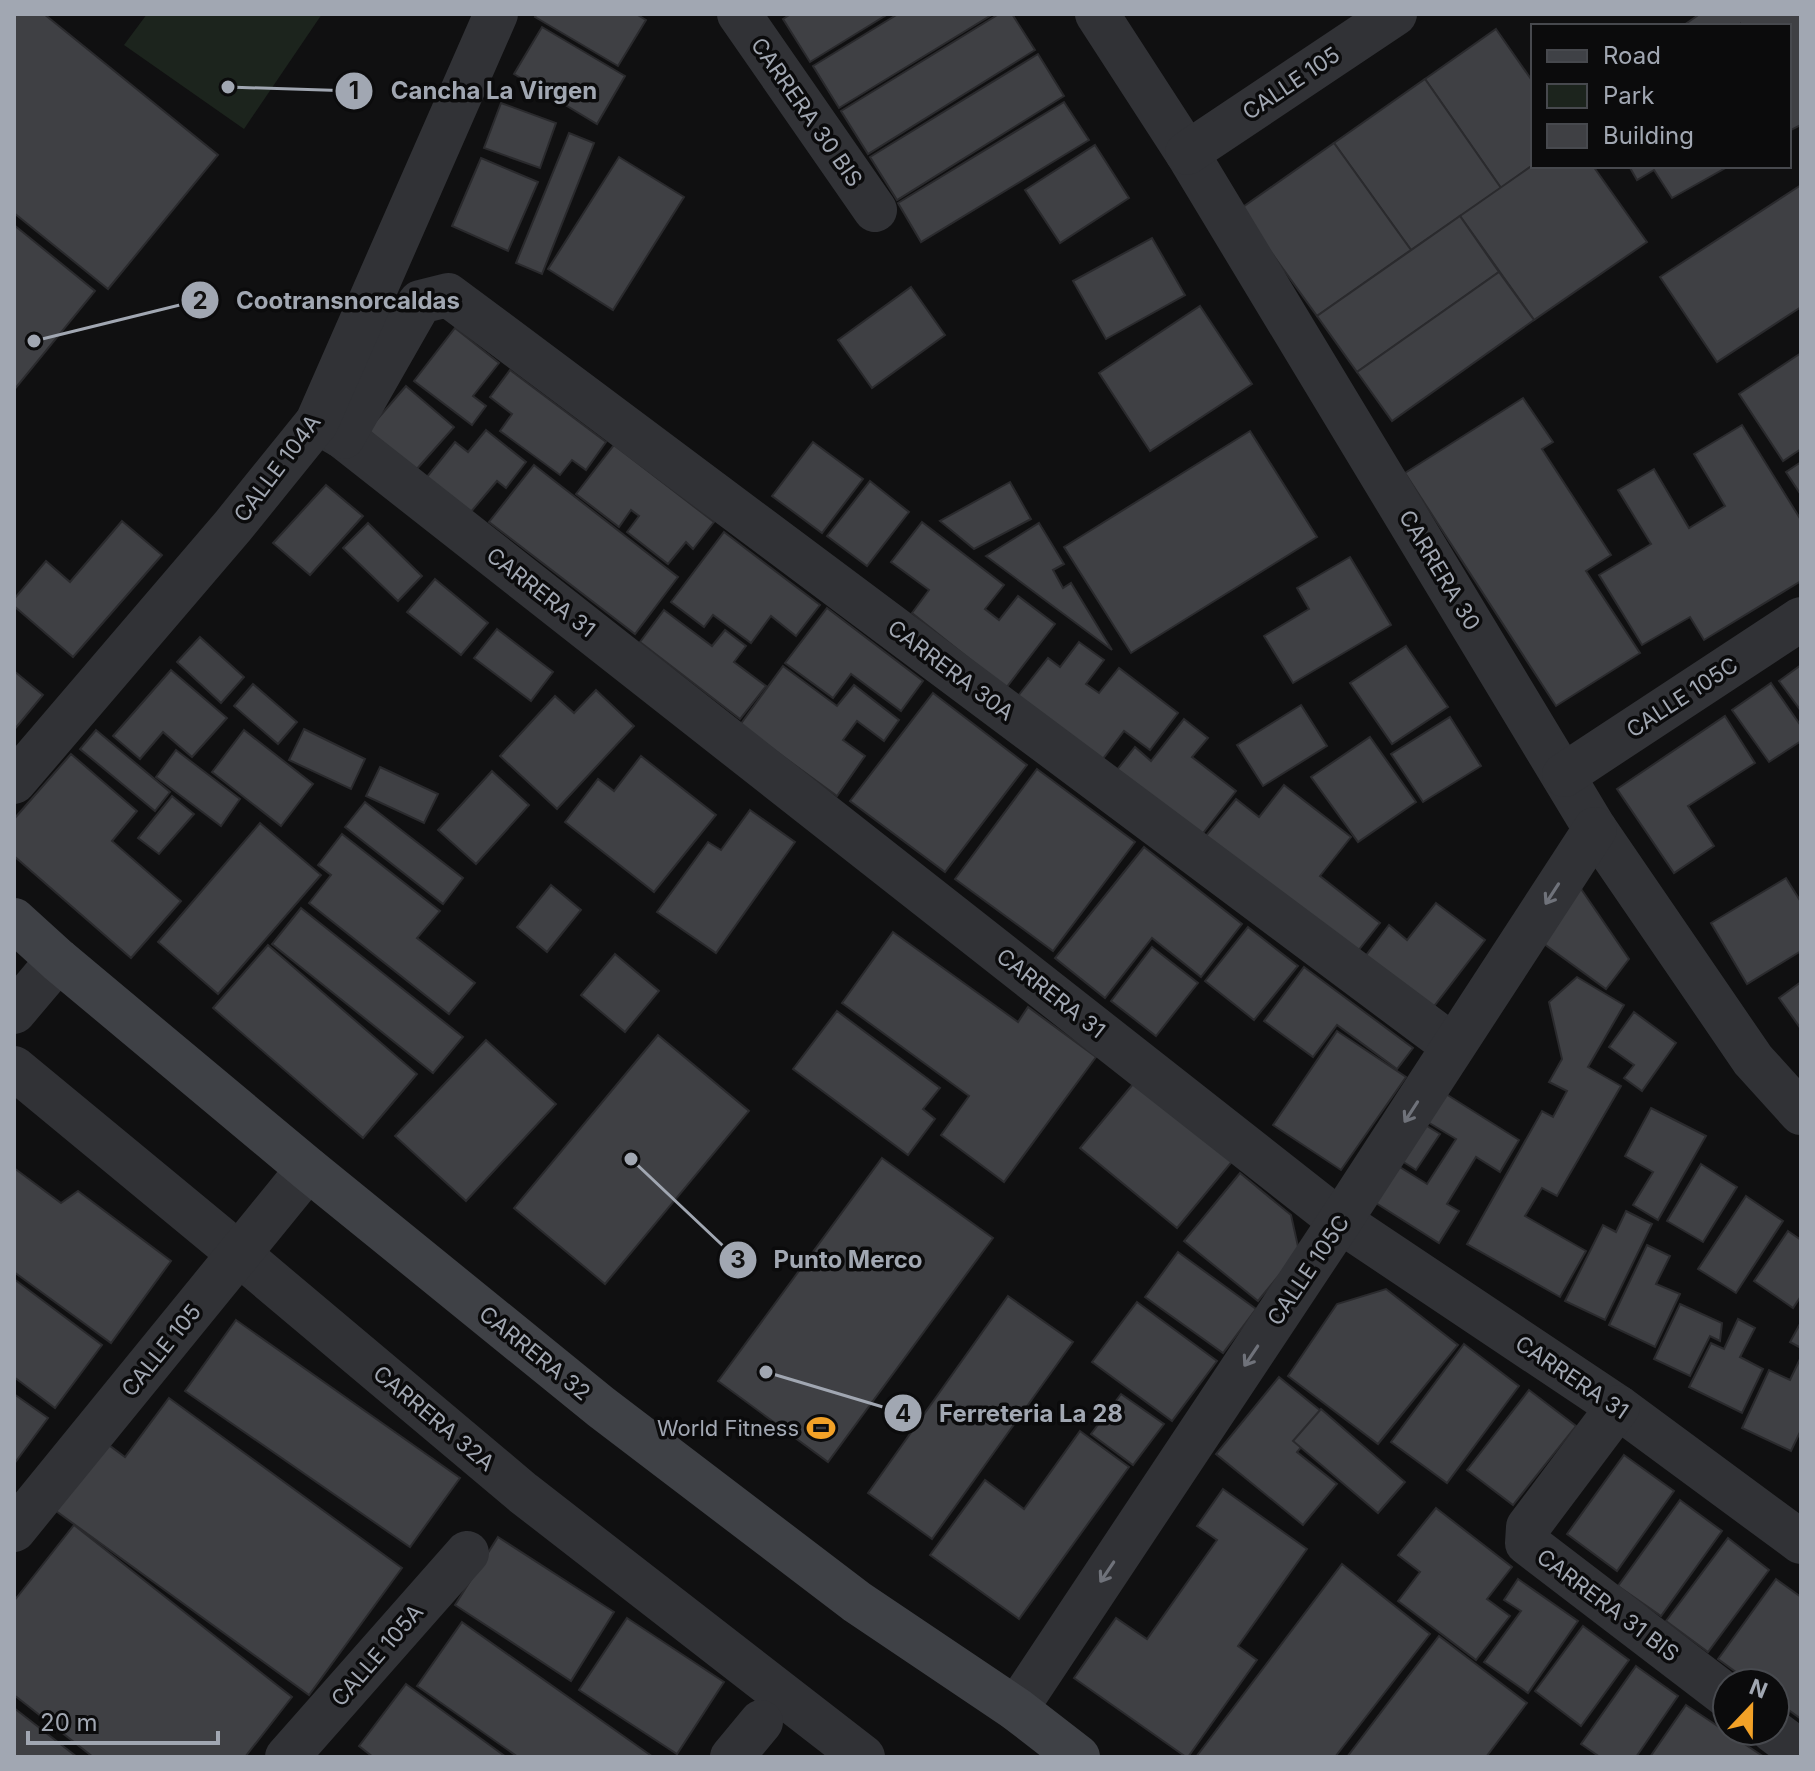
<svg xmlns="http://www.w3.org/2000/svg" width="1815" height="1771" viewBox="0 0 1815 1771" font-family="Inter,sans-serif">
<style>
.green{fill:#1c241d}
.building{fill:#3f4044;stroke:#2a2a2d;stroke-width:2}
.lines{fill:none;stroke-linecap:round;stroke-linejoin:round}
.street{stroke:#313236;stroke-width:44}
.secondary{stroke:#3f4146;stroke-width:44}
.oneway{stroke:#6f727a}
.labels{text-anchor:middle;stroke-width:7;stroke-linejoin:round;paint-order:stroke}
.street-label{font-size:22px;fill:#a1a7b2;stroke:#0b0b0c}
.poi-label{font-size:22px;fill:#a1a7b2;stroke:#0b0b0c;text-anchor:end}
.leader{fill:none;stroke:#a1a7b2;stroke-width:3}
.callout-dot{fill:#a1a7b2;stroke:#0b0b0c;stroke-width:3}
.mark-label{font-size:24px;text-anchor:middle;font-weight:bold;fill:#111}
.callout-label{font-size:24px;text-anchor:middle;font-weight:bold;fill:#a1a7b2;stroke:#0b0b0c;stroke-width:7;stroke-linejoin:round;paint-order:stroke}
</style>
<rect width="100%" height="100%" fill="#101011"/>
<path class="green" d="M147,14h175l-78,115 -120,-84z"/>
<g class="building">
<path d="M14,14h30l174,141 -110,134 -94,-76z"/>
<path d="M537,14h99l10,6 -28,46 -83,-49z"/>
<path d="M791,14h97l-78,48 -27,-43z"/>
<path d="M898,14h95l-154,94 -26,-42z"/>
<path d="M999,14h13l23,36 -167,104 -27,-43z"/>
<path d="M1696,14h105v111l-12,6v-105h-49v-2l-3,2h-53v-1l13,-9z"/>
<path d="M542,27l83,49 -28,48 -83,-50z"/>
<path d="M1496,29l37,53v83l-32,23 -76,-109z"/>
<path d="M1038,54l26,42 -167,104 -27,-43z"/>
<path d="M1425,79l76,109 -90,62 -77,-107z"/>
<path d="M1064,102l25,38 -168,102 -23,-39z"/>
<path d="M501,103l55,20 -16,45 -56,-20z"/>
<path d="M569,133l25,10 -52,131 -26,-11z"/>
<path d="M1334,143l77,107 -94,66 -77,-107z"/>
<path d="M1095,145l34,53 -69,45 -35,-53z"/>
<path d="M619,157l65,40 -71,113 -65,-41z"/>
<path d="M481,158l57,24 -30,69 -56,-25z"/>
<path d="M1533,165l60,1 54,76 -113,78 -74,-104z"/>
<path d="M1629,166h100l-57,32 -18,-28 -17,10z"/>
<path d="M1801,185v122l-84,55 -57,-85z"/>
<path d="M1460,216l39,56 -142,100 -40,-56z"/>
<path d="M14,225l81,66 -81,99z"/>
<path d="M1152,238l33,57 -79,44 -33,-58z"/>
<path d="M1499,272l35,48 -142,101 -35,-49z"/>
<path d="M911,287l34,48 -73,53 -34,-48z"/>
<path d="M1200,306l52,78 -102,67 -51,-78z"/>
<path d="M455,328l44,35 -26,33 13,10 -14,19 -58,-44z"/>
<path d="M1801,353v96l-18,12 -44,-67z"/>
<path d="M510,370l96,72 -20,28 -14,-10 -12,15 -60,-44 12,-17 -22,-17z"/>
<path d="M406,386l48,41 -39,44 -47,-41z"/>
<path d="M1523,398l30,44 -11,7 69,106 -25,16 54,82 -84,53 -151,-233z"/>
<path d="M1742,425l59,95v61l-97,59 -14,-23 -48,28 -43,-70 52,-31 -33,-54 36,-21 35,59 36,-22 -31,-52z"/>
<path d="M486,430l40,32 -20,26 -9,-7 -27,32 -44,-35 29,-36 13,10z"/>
<path d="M1250,431l67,106 -186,116 -67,-106z"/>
<path d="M813,442l50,37 -41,54 -50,-37z"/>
<path d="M614,445l100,77 -21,27 -7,-7 -18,22 -41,-32 12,-16 -8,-6 -12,17 -43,-33z"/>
<path d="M1801,462v33l-15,-23z"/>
<path d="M534,465l144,112 -43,57 -146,-112z"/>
<path d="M870,481l39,31 -42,54 -40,-30z"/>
<path d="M1010,482l21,37 -57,30 -34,-28z"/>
<path d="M326,485l37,31 -53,59 -37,-32z"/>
<path d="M122,521l40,34 -89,102 -59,-51v-7l32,-38 24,21z"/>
<path d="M922,522l82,63 -19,24 14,11 19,-24 37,28 -49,64 -94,-75 17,-23 -38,-28z"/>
<path d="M368,523l54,53 -24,25 -55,-53z"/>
<path d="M1039,523l25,41 -11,6 10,18 8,-5 41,67 -126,-94z"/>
<path d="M724,532l96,73 -24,31 -25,-20 -20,27 -38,-28 -9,12 -33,-25z"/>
<path d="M1350,557l41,68 -98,58 -29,-47 45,-27 -12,-21z"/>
<path d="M435,579l53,44 -27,32 -54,-43z"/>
<path d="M827,608l96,73 -22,30 -50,-37 -18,24 -48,-35z"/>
<path d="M664,610l48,36 13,-16 21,16 -12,16 32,24 -26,33 -100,-77z"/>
<path d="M497,629l56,43 -22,29 -57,-43z"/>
<path d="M200,637l44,40 -23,26 -44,-41z"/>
<path d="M1079,642l25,18 -18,24 13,9 20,-25 59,45 -28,37 -26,-19 -22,29 -84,-64 30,-38 12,9z"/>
<path d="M1406,646l42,61 -56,37 -42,-61z"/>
<path d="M1801,665v46l-22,-30z"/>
<path d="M783,666l54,40 17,-21 45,35 -15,21 -27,-20 -14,19 22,16 -28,40 -97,-71z"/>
<path d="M171,670l56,48 -35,39 -29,-25 -23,27 -27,-23z"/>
<path d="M14,671l29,24 -29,35z"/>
<path d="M1771,683l30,43v15l-32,21 -37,-52z"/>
<path d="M253,684l44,38 -19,22 -44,-38z"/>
<path d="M596,690l38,36 -77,83 -57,-53 55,-60 19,17z"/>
<path d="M933,693l94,72 -82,107 -95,-71z"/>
<path d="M1301,705l26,41 -64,40 -26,-41z"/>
<path d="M1725,716l30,47 -67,43 26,40 -40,27 -57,-84z"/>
<path d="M1450,717l31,49 -58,36 -32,-48z"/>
<path d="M1184,719l24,19 -16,19 44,34 -36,46 -84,-66 19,-24 16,14z"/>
<path d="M304,729l61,30 -14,30 -62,-29z"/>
<path d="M96,730l74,62 -15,19 -75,-62z"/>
<path d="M244,730l69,54 -32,42 -69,-54z"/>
<path d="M1370,737l46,65 -58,40 -47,-65z"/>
<path d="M176,750l64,49 -19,27 -65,-49z"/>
<path d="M71,754l66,57 -25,30 69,60 -50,57 -117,-102v-37z"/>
<path d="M641,756l75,59 -62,77 -89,-70 33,-43 16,12z"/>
<path d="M380,767l58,27 -14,29 -58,-27z"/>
<path d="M1037,769l98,73 -82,109 -98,-72z"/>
<path d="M492,771l37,34 -53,59 -38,-34z"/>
<path d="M1284,785l67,52 -31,39 60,47 -26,33 -149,-119 31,-38 23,18z"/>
<path d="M172,796l22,18 -35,40 -21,-16z"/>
<path d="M365,802l98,76 -20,26 -98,-77z"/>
<path d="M750,810l45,32 -79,111 -59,-41 51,-70 13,8z"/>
<path d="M260,823l61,52 -103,119 -60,-52z"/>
<path d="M342,834l98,77 -23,27 58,45 -26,31 -140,-111 22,-28 -13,-10z"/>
<path d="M1144,847l98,77 -41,53 -49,-39 -47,60 -50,-40z"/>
<path d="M1786,878l15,24v49l-54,33 -36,-61z"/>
<path d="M1577,883l52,76 -23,30 -70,-51z"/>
<path d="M551,885l30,25 -34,42 -30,-25z"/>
<path d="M1436,903l49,37 -57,74 -67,-52 28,-37 18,15z"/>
<path d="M301,908l162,129 -30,36 -161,-129z"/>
<path d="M1248,927l50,39 -44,54 -49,-39z"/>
<path d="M893,932l125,90 10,-15 68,50 -92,125 -63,-47 28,-39 -127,-93z"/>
<path d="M268,945l149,129 -54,64 -150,-130z"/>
<path d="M1152,947l46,36 -42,53 -45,-35z"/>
<path d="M615,954l44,37 -34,41 -44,-37z"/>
<path d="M1304,967l109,81 -16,21 -60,-44 -24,32 -49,-36z"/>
<path d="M1577,977l47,28 -36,62 33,19 -64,110 -15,-8 -17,28 61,35 -26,46 -93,-53 75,-133 11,6 14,-26 -18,-9 13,-23 -13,-57z"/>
<path d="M1801,982v47l-22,-31z"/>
<path d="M837,1011l103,77 -17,21 12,10 -27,36 -115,-86z"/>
<path d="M1634,1012l42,31 -34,48 -18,-13 10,-13 -25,-18z"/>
<path d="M1337,1031l69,46 -65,93 -68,-45z"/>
<path d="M658,1035l91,76 -144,173 -91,-76z"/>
<path d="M486,1040l70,64 -90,97 -71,-65z"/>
<path d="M1138,1078l97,80 -58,70 -97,-80z"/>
<path d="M1438,1089l81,51 -19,32 -24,-15 -29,47 12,7 -20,32 -71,-45 22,-37 37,23 29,-45 -35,-21z"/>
<path d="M1651,1108l55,28 -48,84 -25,-15 20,-33 -28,-16z"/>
<path d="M1414,1118l26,16 -24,36 -25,-16z"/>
<path d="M882,1158l111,80 -165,224 -110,-81z"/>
<path d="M1701,1164l36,23 -34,55 -36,-21z"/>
<path d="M14,1168l47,35 17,-12 93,70 -60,82 -97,-71z"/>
<path d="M1240,1173l51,42 8,36 -41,50 -74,-60z"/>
<path d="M1746,1196l37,25 -47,72 -38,-24z"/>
<path d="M1626,1211l26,13 -47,96 -40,-19 38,-76 13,7z"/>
<path d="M1788,1231l13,9v56l-8,12 -39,-27z"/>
<path d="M1647,1245l23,11 -14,28 24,10 -25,53 -46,-22z"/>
<path d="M1178,1252l78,57 -33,44 -78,-56z"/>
<path d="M14,1279l88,66 -47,63 -41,-31z"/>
<path d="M1386,1289l72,56 -80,99 -90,-68 49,-72z"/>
<path d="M1008,1296l65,46 -141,197 -64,-46z"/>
<path d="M1137,1302l80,59 -45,60 -80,-59z"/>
<path d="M1680,1304l42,19 -2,18 -10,-5 -20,40 -36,-17z"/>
<path d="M1738,1319l17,9 -15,29 23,12 -21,44 -53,-26 22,-44 13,6z"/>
<path d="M236,1320l224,158 -50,69 -225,-156z"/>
<path d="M1801,1322v26l-11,-6z"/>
<path d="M1464,1344l55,42 -72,97 -56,-41z"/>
<path d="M1800,1359l1,71 -10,21 -49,-23 27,-58 21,10z"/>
<path d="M1279,1377l48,39 -30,36 40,32 -34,41 -87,-71z"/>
<path d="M1529,1390l47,36 -63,79 -46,-35z"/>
<path d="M14,1394l34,24 -34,46z"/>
<path d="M1121,1394l43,30 -31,41 -42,-31z"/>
<path d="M169,1398l233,170 -93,127 -253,-184 50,-68 19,14z"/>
<path d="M1321,1409l84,73 -27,31 -85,-72z"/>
<path d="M1080,1431l49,36 -110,152 -89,-64 55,-75 39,29z"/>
<path d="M1624,1455l50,36 -57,80 -50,-37z"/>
<path d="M1223,1489l84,60 -69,97 19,14 -69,97h-2l-112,-79 42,-60 31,21 70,-99 -20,-14z"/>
<path d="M1680,1500l42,31 -61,85 -43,-30z"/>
<path d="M1436,1508l76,59 -25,32 23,17 -34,44 -78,-59 22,-29 -22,-17z"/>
<path d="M74,1525l218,172 -47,60h-152l-79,-62v-94z"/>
<path d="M498,1537l116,75 -43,69 -116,-76z"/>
<path d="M1728,1538l41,32 -61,82 -42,-31z"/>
<path d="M1342,1564l88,70 -95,123h-139z"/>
<path d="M1518,1579l60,42 -50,72 -44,-31 37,-51 -17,-11z"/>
<path d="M1776,1579l25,18v122l-26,-19v-17h-24l-33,-24z"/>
<path d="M627,1618l97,64 -47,72 -98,-64z"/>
<path d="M462,1622l191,135h-135l-101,-71z"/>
<path d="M1583,1626l46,34 -48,66 -46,-35z"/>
<path d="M1439,1636l88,67 -41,54h-139z"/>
<path d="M1636,1666l42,30 -42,61h-36l-19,-13z"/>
<path d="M406,1684l100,73h-133l-14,-11z"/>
<path d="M1686,1705l78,52h-114z"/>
<path d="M14,1708l63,49h-63z"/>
</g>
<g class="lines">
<g class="street">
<path d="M739,14l136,196"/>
<path d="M1097,14l90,139 408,676 158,231 48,53"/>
<path d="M1187,153l208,-139"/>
<path d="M317,422l26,15 997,784 278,186 183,135"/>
<path d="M343,437l77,-135 28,-7 1005,751"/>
<path d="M1564,775l237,-156"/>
<path d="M14,782l219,-256 84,-104 179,-408"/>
<path d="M14,1012l44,-52"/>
<path d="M14,1068l225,186 284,239 340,264"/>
<path d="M1618,1407l-90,120 -1,16 200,153"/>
<path d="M14,1530l294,-361"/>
<path d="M1016,1709l324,-488 255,-392"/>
<path d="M1773,1731l28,21"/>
<path d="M287,1757l180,-204"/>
<path d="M732,1757l29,-35"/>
</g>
<path class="secondary" d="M14,920l44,40 250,209 293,238 256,195 159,107 62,48"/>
</g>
<defs><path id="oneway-shaft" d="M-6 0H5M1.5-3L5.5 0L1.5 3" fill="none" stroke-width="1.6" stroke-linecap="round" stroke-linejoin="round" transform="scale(2)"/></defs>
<g class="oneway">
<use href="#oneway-shaft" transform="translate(1552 894) rotate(123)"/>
<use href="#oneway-shaft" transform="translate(1411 1112) rotate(123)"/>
<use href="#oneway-shaft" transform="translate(1251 1356) rotate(124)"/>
<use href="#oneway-shaft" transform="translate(1107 1572) rotate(124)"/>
</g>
<defs>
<symbol id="stadium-bare" viewBox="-9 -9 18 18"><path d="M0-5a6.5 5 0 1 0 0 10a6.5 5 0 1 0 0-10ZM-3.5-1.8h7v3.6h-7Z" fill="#f2a127" stroke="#0b0b0c" stroke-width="2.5" paint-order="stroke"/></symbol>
</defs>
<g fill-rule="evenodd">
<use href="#stadium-bare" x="801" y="1408" width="40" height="40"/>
</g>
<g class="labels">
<g class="street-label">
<text transform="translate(1291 83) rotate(-34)" y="8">CALLE 105</text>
<text transform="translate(807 112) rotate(55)" y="8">CARRERA 30 BIS</text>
<text transform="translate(277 468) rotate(-53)" y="8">CALLE 104A</text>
<text transform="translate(1440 570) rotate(59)" y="8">CARRERA 30</text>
<text transform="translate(541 592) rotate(38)" y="8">CARRERA 31</text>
<text transform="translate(951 670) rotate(37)" y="8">CARRERA 30A</text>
<text transform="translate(1682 697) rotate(-33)" y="8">CALLE 105C</text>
<text transform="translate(1051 993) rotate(38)" y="8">CARRERA 31</text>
<text transform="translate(1308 1270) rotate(-56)" y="8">CALLE 105C</text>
<text transform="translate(161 1350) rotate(-51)" y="8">CALLE 105</text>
<text transform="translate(535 1353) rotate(39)" y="8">CARRERA 32</text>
<text transform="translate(1572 1377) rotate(34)" y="8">CARRERA 31</text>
<text transform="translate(434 1418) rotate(40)" y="8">CARRERA 32A</text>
<text transform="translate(1608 1605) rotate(37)" y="8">CARRERA 31 BIS</text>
<text transform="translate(377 1655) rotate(-49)" y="8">CALLE 105A</text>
</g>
<g class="poi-label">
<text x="799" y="1436">World Fitness</text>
</g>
</g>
<path class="leader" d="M228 87L354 91M34 341L200 300M631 1159L738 1260M766 1372L903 1413"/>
<g class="callout-dot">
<circle cx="228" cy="87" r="8"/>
<circle cx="34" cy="341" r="8"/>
<circle cx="631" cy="1159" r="8"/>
<circle cx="766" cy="1372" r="8"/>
<circle cx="354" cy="91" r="20"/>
<circle cx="200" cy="300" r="20"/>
<circle cx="738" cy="1260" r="20"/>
<circle cx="903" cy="1413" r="20"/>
</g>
<g class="mark-label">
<text x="354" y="99">1</text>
<text x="200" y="309">2</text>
<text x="738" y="1268">3</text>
<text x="903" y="1422">4</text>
</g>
<g class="callout-label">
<text x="494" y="99">Cancha La Virgen</text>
<text x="348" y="309">Cootransnorcaldas</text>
<text x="848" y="1268">Punto Merco</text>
<text x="1031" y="1422">Ferreteria La 28</text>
</g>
<rect width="1815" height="1771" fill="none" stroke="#a1a7b2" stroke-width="32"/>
<rect x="1531" y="24" width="260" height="144" fill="#0b0b0c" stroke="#47494e" stroke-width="2"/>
<rect x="1547" y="50" width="40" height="12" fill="#3f4146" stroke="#47494e" stroke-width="2"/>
<text x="1603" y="64" font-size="24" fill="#a1a7b2">Road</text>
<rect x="1547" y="84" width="40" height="24" fill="#1c241d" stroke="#47494e" stroke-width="2"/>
<text x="1603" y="104" font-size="24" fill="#a1a7b2">Park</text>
<rect x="1547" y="124" width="40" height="24" fill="#3f4044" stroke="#47494e" stroke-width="2"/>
<text x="1603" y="144" font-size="24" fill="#a1a7b2">Building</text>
<g transform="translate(1751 1707) rotate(22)"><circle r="38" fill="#0b0b0c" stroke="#47494e" stroke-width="2"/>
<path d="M0-6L14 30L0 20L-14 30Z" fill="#f2a127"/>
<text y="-12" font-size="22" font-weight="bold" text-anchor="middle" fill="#a1a7b2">N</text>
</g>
<path d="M28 1731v12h190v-12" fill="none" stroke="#a1a7b2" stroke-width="4"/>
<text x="40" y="1731" font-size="24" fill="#a1a7b2" stroke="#0b0b0c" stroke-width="6" paint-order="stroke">20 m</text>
</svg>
